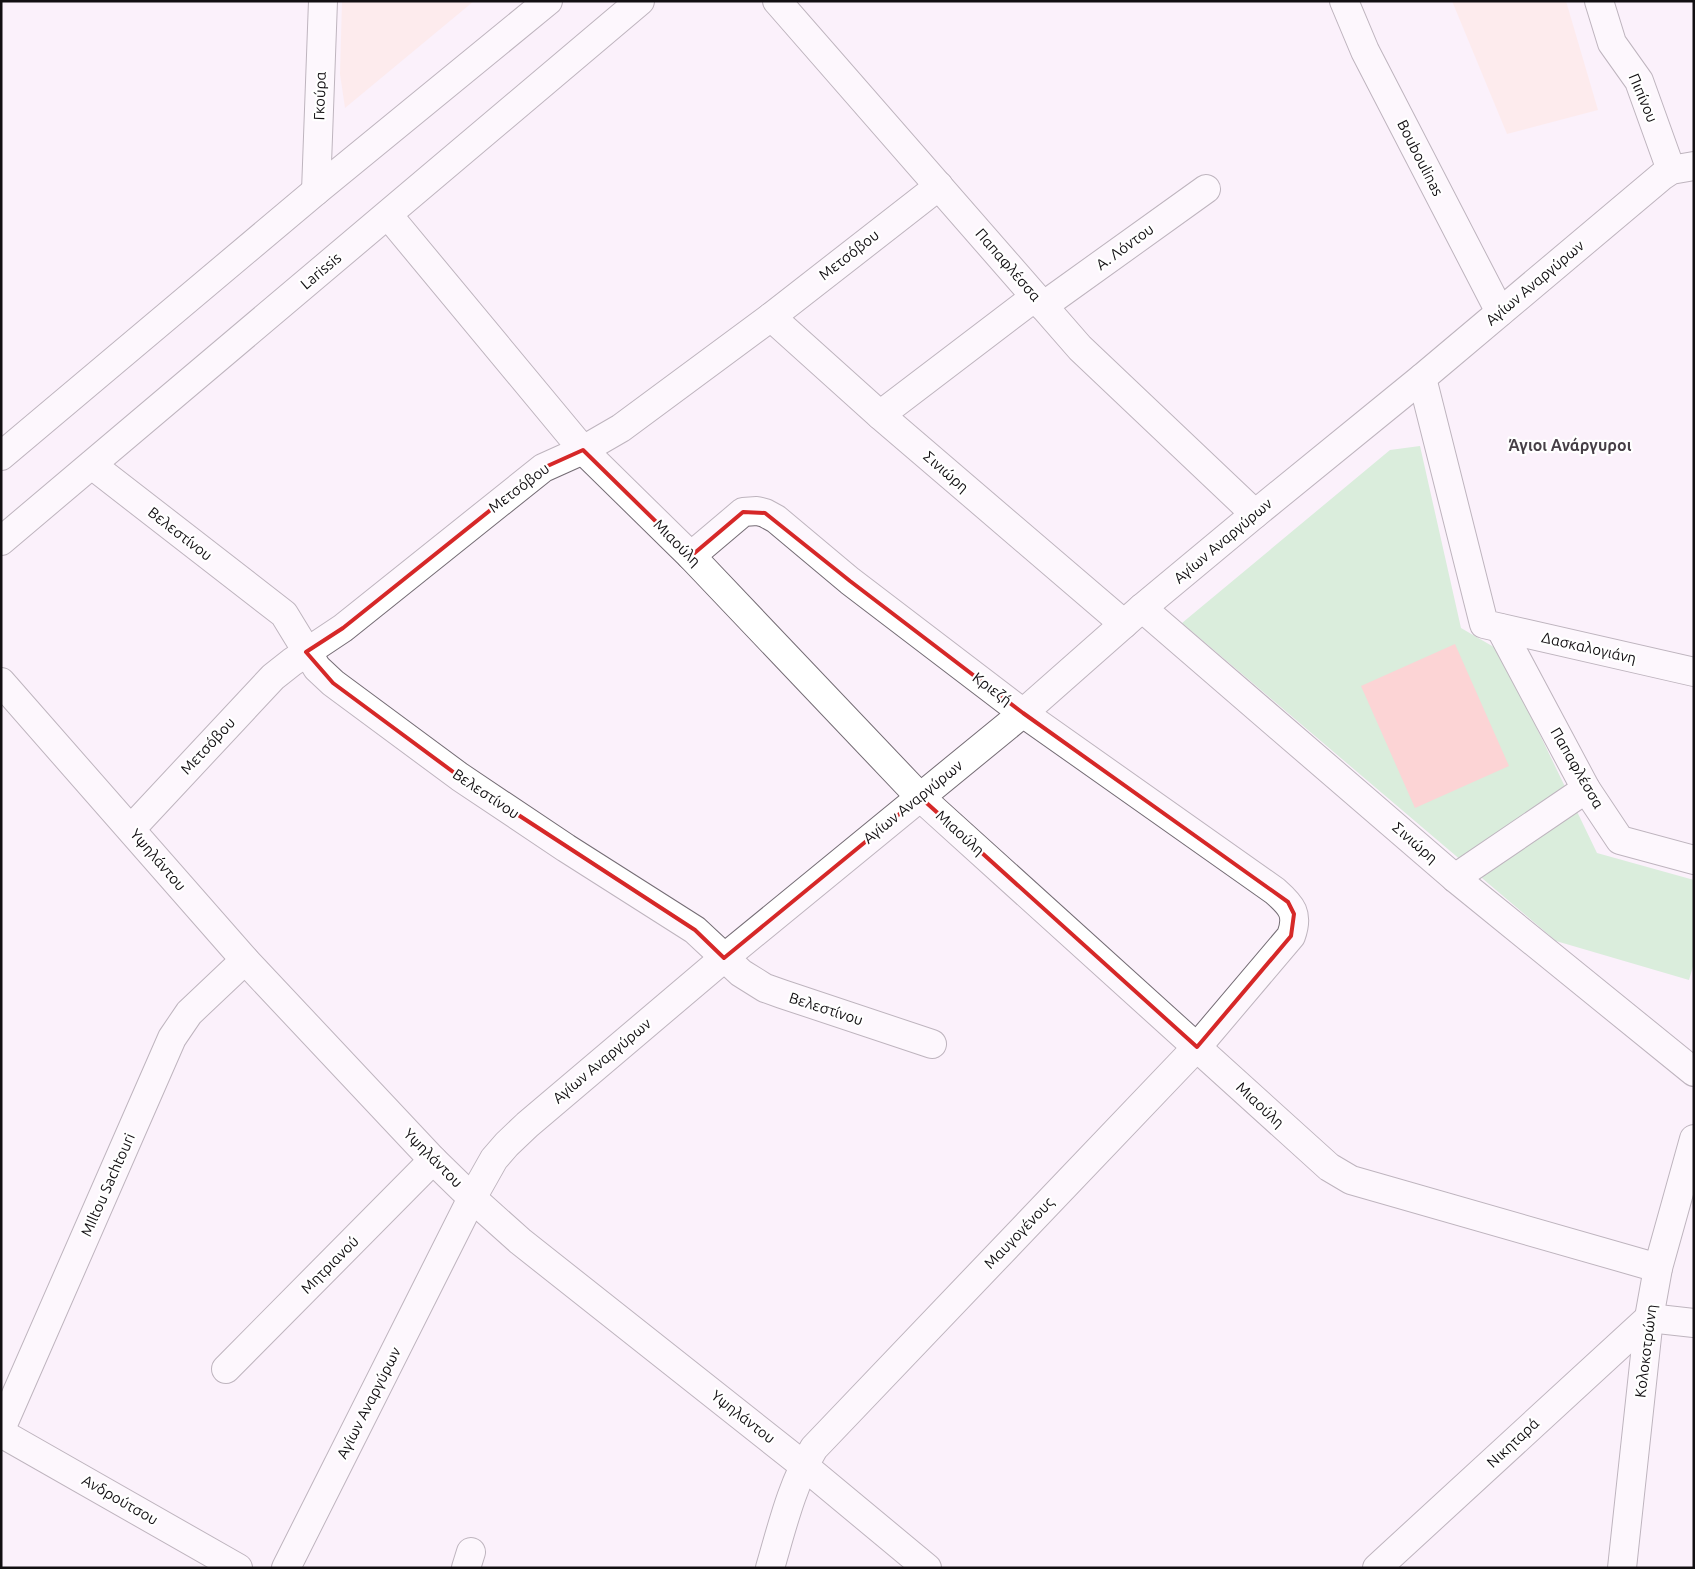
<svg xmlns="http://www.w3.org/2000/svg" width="1695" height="1569" viewBox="0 0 1695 1569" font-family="Ubuntu,sans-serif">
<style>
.commercial{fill:#fee5dc}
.green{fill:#b1e8b6}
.building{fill:#fcb2a6}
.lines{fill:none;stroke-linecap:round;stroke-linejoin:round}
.minor-casing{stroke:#746c74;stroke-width:30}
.major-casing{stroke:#746c74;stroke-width:30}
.minor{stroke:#fff;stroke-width:28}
.major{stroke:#fff;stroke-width:28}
.marked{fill:none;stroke:#d62828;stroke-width:4;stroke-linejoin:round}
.labels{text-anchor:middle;stroke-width:4.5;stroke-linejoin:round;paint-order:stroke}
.street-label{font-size:15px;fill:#120f12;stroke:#fff}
.neighbourhood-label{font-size:16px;font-weight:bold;fill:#463f46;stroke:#fff}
</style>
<rect width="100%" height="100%" fill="#fbf1fb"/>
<g class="commercial">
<path d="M342,1h132l-129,107 -5,-34z"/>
<path d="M1452,1h114l32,109 -91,24z"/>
</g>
<path class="green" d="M1420,446l41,182 38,22 98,203 97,27v83l-5,17 -133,-39 -374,-318 208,-173z"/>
<path class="building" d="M1455,644l54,122 -94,42 -54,-122z"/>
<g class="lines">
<defs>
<g id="minor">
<path d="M777,1l303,347 175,166"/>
<path d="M1344,1l21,50 135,261"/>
<path d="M1599,1l13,42 27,38 32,89"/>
<path d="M316,191l7,-190"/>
<path d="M388,215l195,235 108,106 229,241 409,370 22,13 307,88"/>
<path d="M1043,306l163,-117"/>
<path d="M771,317l109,98 244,209"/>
<path d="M1422,378l62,246 210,48"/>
<path d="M880,415l155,-118"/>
<path d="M92,465l192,149 33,54 16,15 127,94 106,71 129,82 46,43 24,15 17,6 150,50"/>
<path d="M691,556l52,-44 14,-1 8,2 11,6 74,62 173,132 252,178c17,15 24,23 16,45l-94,111 -383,401c-22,36 -32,79 -44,120"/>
<path d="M1142,608l313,270 239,194"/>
<path d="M1500,628l86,161 34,51 74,20"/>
<path d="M1,682l244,278 188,200 39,38 48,43 283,224 124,103"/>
<path d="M131,829l142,-152 19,-15 51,-34 200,-160 40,-18 38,-22 150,-111 168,-131"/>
<path d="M1455,878l131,-89"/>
<path d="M226,1369l207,-209"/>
<path d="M1,1429l171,-391 17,-25 56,-53"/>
<path d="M1,1433l237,135"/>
<path d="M286,1568l186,-370 22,-39 13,-15 20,-19 197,-167 299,-245 119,-105 113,-94 167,-136 240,-202 9,-6 23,-4"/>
<path d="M466,1568l5,-16"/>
<path d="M1377,1568l272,-250 45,5"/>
<path d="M1622,1568l27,-250 9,-50 36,-129"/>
</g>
<g id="major">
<path d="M1,456l315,-265 232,-190"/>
<path d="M1,541l639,-540"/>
</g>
</defs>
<use href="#minor" class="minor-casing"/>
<use href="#major" class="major-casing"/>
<use href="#minor" class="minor"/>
<use href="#major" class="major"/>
</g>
<path d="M0 0H1695V1569H0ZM583,450l108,106 52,-44 22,1 85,68 173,132 265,189 6,12 -3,22 -94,111 -277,-250 -196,161 -29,-28 -235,-153 -127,-94 -27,-31 37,-24 200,-160z" fill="#fbf1fb" fill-opacity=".55" fill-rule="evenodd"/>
<path class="marked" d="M583,450l108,106 52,-44 22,1 85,68 173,132 265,189 6,12 -3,22 -94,111 -277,-250 -196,161 -29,-28 -235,-153 -127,-94 -27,-31 37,-24 200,-160z"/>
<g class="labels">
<g class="street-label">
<text transform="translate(320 96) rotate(-88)" y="5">Γκούρα</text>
<text transform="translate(1643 98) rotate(67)" y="5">Πιπίνου</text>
<text transform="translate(1420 158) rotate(63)" y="5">Bouboulinas</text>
<text transform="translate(1125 247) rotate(-36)" y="5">Α. Λόντου</text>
<text transform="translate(849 255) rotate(-38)" y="5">Μετσόβου</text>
<text transform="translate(1008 265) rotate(49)" y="5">Παπαφλέσσα</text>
<text transform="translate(321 271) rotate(-40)" y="5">Larissis</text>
<text transform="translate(1535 283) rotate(-40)" y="5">Αγίων Αναργύρων</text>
<text transform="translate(946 472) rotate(41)" y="5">Σινιώρη</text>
<text transform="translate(519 488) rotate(-37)" y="5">Μετσόβου</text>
<text transform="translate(180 534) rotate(38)" y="5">Βελεστίνου</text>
<text transform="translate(1223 541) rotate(-40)" y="5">Αγίων Αναργύρων</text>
<text transform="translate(677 543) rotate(45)" y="5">Μιαούλη</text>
<text transform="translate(1589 648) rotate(13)" y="5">Δασκαλογιάνη</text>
<text transform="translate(992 689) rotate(37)" y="5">Κριεζή</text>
<text transform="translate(208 746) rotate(-47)" y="5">Μετσόβου</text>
<text transform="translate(1577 768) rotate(60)" y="5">Παπαφλέσσα</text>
<text transform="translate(486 794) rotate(34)" y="5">Βελεστίνου</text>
<text transform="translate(913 802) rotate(-39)" y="5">Αγίων Αναργύρων</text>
<text transform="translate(960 833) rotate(42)" y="5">Μιαούλη</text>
<text transform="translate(1415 843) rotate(41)" y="5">Σινιώρη</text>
<text transform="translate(158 860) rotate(49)" y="5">Υψηλάντου</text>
<text transform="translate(826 1009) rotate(18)" y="5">Βελεστίνου</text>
<text transform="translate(602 1061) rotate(-40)" y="5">Αγίων Αναργύρων</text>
<text transform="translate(1260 1105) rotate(43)" y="5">Μιαούλη</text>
<text transform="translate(433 1158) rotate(45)" y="5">Υψηλάντου</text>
<text transform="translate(108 1185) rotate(-66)" y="5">MIltou Sachtouri</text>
<text transform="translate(1019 1233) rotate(-46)" y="5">Μαυγογένους</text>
<text transform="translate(330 1265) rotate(-45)" y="5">Μητριανού</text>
<text transform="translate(1646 1351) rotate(-83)" y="5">Κολοκοτρώνη</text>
<text transform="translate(369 1403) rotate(-63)" y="5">Αγίων Αναργύρων</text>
<text transform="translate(743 1417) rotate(38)" y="5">Υψηλάντου</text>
<text transform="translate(1513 1443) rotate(-43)" y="5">Νικηταρά</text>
<text transform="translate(120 1500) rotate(30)" y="5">Ανδρούτσου</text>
</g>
<g class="neighbourhood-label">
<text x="1570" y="451">Άγιοι Ανάργυροι</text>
</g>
</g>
<rect width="1695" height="1569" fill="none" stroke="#120f12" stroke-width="5"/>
</svg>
